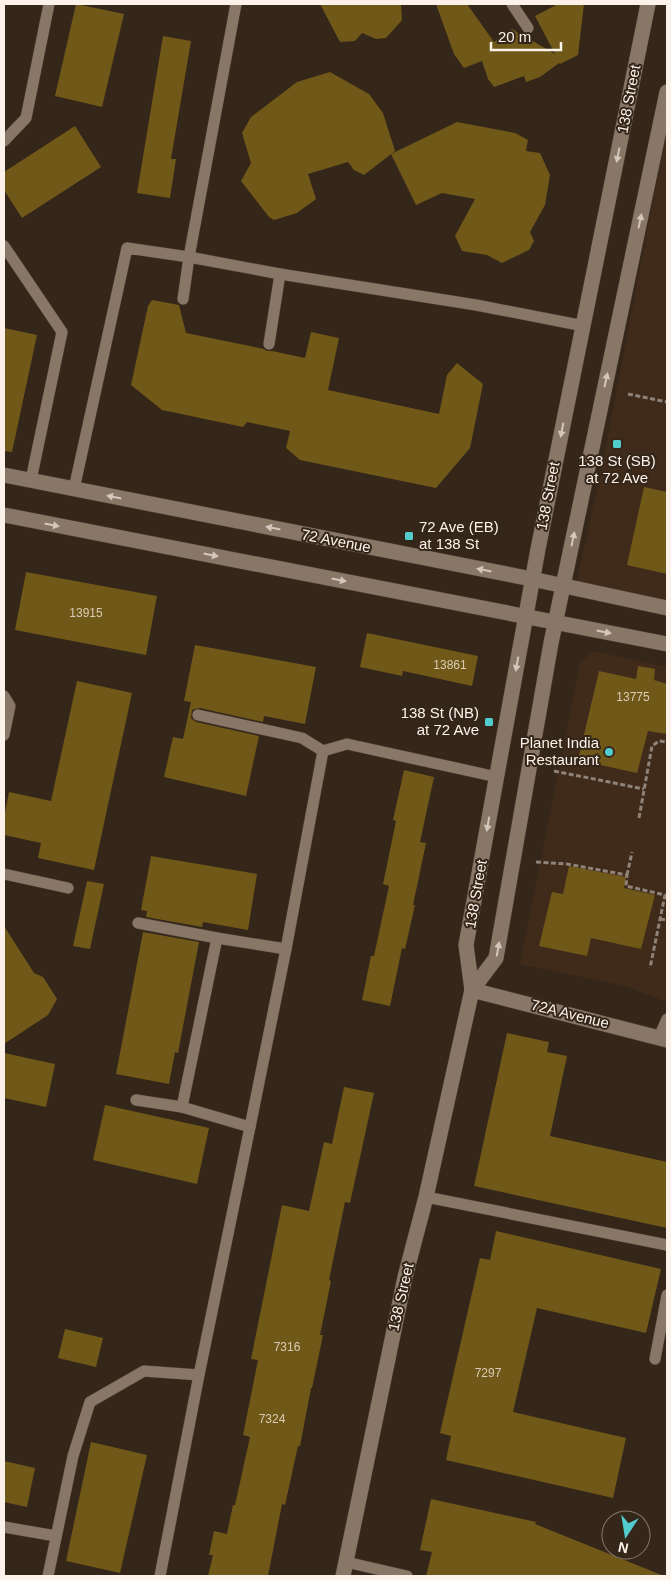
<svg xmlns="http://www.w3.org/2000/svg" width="671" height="1580" viewBox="0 0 671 1580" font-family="Helvetica,sans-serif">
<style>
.built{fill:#402b1a}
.building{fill:#705818}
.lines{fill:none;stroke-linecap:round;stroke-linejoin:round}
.lane-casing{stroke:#4d4137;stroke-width:12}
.secondary-casing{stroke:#4d4137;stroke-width:16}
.path{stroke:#8f8278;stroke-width:3;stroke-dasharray:5 2.5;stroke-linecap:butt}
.lane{stroke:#887667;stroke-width:11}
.secondary{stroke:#887667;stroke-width:15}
.oneway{fill:#d3c7bc}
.poi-dot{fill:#52cdcd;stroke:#35261a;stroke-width:2}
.labels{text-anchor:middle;stroke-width:4;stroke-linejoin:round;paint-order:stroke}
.number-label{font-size:12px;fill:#d9ccb6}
.street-label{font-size:15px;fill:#fcf2ea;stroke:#35261a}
.poi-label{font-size:15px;fill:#fcf2ea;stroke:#35261a;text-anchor:end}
</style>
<rect width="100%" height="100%" fill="#35261a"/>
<g class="built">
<path d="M667,127v475l-91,-18 25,-111z"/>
<path d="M593,651l74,16v335l-42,-16 -105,-22 60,-301z"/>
</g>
<g class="building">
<path d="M76,4l48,10 -22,93 -47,-11z"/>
<path d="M320,4h81l1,16 -16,18 -10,1 -14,-6 -7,8 -15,1z"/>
<path d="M436,4h31l27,38 18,-13 43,25 -20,-38 23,-12h26l-6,51 -18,9 -1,-1 -19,14 -14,5 -2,-6 -30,11 -6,-8 -6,-18 -18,7 -10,-14z"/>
<path d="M163,36l28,5 -20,118h5l-6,39 -33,-5z"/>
<path d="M330,72l39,22 14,19 12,38 -31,24 -10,-5 -6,-8 -40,12 8,25 -19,14 -23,7 -5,-3 -28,-36 10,-18 -9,-30 9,-16 46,-35z"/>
<path d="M457,122l58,11 13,7 -2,11 14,2 10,22 -5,30 -15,27 4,9 -5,9 -27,13 -15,-8 -25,-4 -7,-15 20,-37 -33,-6 -26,12 -25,-51z"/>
<path d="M75,126l26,41 -79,51 -18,-28v-18z"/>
<path d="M152,300l27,5 7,28 78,16 3,2h5l33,7 6,-26 28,6 -11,52 111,24 8,-39 10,-12 26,21 -13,64 -34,40 -136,-28 -14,-12 4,-17 -43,-9 -4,5 -81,-17 -31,-25 17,-79z"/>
<path d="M4,328l33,7 -25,117 -8,-1z"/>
<path d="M644,487l23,5v82l-40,-9z"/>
<path d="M26,572l131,24 -11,59 -131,-25z"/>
<path d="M367,633l111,23 -6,30 -69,-15 -1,5 -42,-9z"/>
<path d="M195,645l121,22 -11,57 -41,-8 -1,6 -63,-14 -8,2 -1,8 5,4 63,14 -13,60 -82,-19 9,-40 10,2 8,-37 -7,-1z"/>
<path d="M638,666l17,3 -1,11 13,4v50l-19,-3 -11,42 -59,-13 21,-89 37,8z"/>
<path d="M77,681l55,12 -38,177 -56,-12 3,-15 -37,-8v-17l5,-26 42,9z"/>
<path d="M404,770l30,7 -14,65 6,1 -13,62h2l-10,44 -3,-1 -12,58 -28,-6 9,-44h3l15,-70 -6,-2 13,-63 -3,-1z"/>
<path d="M151,856l106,18 -9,56 -45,-8 -1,5 -56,-10 1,-6 -6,-1z"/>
<path d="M569,866l57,11 -2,11 31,7 -14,54 -50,-11 -4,18 -48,-10 13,-54 11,2z"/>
<path d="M87,881l17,3 -14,65 -17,-3z"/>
<path d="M4,926l30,47 9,4 14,22 -9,16 -44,29z"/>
<path d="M143,932l56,10 -21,111 -3,-1 -6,32 -53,-10z"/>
<path d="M507,1033l42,9 -2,10 20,4 -17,80 117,26v66l-193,-42z"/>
<path d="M4,1053l51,11 -9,43 -42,-9z"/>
<path d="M344,1087l30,6 -24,110 -5,-1 -16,78 2,1 -11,54h3l-11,53h-1l-11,58h-2l-13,59 -3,-1 -14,72h-60l5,-21h-4l5,-24 13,3 6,-29h2l15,-68 -7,-2 15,-75 -7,-1 31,-154 27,6 15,-69 8,2z"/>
<path d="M105,1105l104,23 -12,56 -104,-24z"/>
<path d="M496,1231l165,38 -15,64 -109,-25 -24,104 113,26 -13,60 -167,-38 5,-24 -11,-3 40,-175 10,2z"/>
<path d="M65,1329l38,9 -7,29 -38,-9z"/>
<path d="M91,1442l56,13 -27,118 -54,-12z"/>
<path d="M4,1461l31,7 -8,39 -23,-5z"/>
<path d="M431,1499l105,23 -1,2 129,52h-238l6,-24 -12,-2z"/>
</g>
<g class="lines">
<defs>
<g id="lane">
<path d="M512,4l16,24"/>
<path d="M4,141l22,-23 23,-114"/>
<path d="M4,246l58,86 -31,148"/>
<path d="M183,299l6,-42 47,-253"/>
<path d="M269,344l11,-70"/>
<path d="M74,489l53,-241 62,9 91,17 196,31 108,21"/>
<path d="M4,696l6,10 -6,29"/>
<path d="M323,751l24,-7 150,33"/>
<path d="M4,874l64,14"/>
<path d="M138,923l79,15 69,11 37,-198 -21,-13 -104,-23"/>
<path d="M659,1037l8,-18"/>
<path d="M136,1100l46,7 68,20 -51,248 -39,201"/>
<path d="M182,1107l35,-169"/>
<path d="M250,1127l36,-178"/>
<path d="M426,1197l241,48"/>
<path d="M655,1359l12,-64"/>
<path d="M4,1527l52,9"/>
<path d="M346,1562l61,14"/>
<path d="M48,1576l25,-120 17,-54 54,-31 55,4"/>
</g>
<g id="secondary">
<path d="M4,475l528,104 135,29"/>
<path d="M4,515l663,129"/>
<path d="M472,990l24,-32 55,-315 116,-551"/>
<path d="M472,990l195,50"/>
<path d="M343,1576l62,-299 21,-80 46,-207 -6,-45 72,-396 110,-545"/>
</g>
</defs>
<use href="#lane" class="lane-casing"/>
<use href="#secondary" class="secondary-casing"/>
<g class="path">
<path d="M628,394l39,8"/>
<path d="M554,771l90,18"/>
<path d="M639,818l13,-72 7,-5 8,1"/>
<path d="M536,862l31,2 60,11 -1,11 39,9 -15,73"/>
<path d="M627,875l5,-23"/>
<path d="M660,919l7,1"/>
</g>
<use href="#lane" class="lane"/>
<use href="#secondary" class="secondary"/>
</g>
<defs><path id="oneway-solid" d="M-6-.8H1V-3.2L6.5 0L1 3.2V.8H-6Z" transform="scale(1.25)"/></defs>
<g class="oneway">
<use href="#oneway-solid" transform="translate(618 155) rotate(101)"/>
<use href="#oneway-solid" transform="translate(640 221) rotate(-78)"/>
<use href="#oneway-solid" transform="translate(606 380) rotate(-78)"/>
<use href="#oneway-solid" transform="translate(562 430) rotate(101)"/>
<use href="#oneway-solid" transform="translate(114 497) rotate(-169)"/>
<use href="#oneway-solid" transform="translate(52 525) rotate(11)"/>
<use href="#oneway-solid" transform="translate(273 528) rotate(-169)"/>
<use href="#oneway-solid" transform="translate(573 539) rotate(-78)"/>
<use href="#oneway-solid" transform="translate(211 555) rotate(11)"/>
<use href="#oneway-solid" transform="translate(484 570) rotate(-169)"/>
<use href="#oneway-solid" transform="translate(339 580) rotate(11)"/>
<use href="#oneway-solid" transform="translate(604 632) rotate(11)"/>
<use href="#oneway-solid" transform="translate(517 664) rotate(100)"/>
<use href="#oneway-solid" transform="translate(488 824) rotate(100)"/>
<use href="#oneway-solid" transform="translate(498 949) rotate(-80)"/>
</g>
<g class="poi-dot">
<rect x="612" y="439" width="10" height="10" rx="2.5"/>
<rect x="404" y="531" width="10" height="10" rx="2.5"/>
<rect x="484" y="717" width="10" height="10" rx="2.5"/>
<circle cx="609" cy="752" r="5"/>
</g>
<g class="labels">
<g class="number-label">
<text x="86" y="617">13915</text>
<text x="450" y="669">13861</text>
<text x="633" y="701">13775</text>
<text x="287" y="1351">7316</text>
<text x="488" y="1377">7297</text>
<text x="272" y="1423">7324</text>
</g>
<g class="street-label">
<text transform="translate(629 99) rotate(-79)" y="5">138 Street</text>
<text transform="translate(548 496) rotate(-79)" y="5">138 Street</text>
<text transform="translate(336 541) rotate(11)" y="5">72 Avenue</text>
<text transform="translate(476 894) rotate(-80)" y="5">138 Street</text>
<text transform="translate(570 1014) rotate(14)" y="5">72A Avenue</text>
<text transform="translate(401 1297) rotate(-77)" y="5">138 Street</text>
</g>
<g class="poi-label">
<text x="617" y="466" text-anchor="middle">138 St (SB)<tspan x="617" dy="17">at 72 Ave</tspan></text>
<text x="419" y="532" text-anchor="start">72 Ave (EB)<tspan x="419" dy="17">at 138 St</tspan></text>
<text x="479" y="718">138 St (NB)<tspan x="479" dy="17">at 72 Ave</tspan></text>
<text x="599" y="748">Planet India<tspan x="599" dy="17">Restaurant</tspan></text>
</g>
</g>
<rect width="671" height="1580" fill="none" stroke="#fcf2ea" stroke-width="10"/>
<g transform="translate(626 1535) rotate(192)"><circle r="24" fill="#35261a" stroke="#85786d"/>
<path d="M0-4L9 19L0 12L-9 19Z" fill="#52cdcd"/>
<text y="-8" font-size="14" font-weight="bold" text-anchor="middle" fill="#fcf2ea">N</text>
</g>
<path d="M491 42v8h70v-8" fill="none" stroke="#fcf2ea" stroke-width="2.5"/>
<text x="498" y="42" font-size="15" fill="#fcf2ea" stroke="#35261a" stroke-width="4" paint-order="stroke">20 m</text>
</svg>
